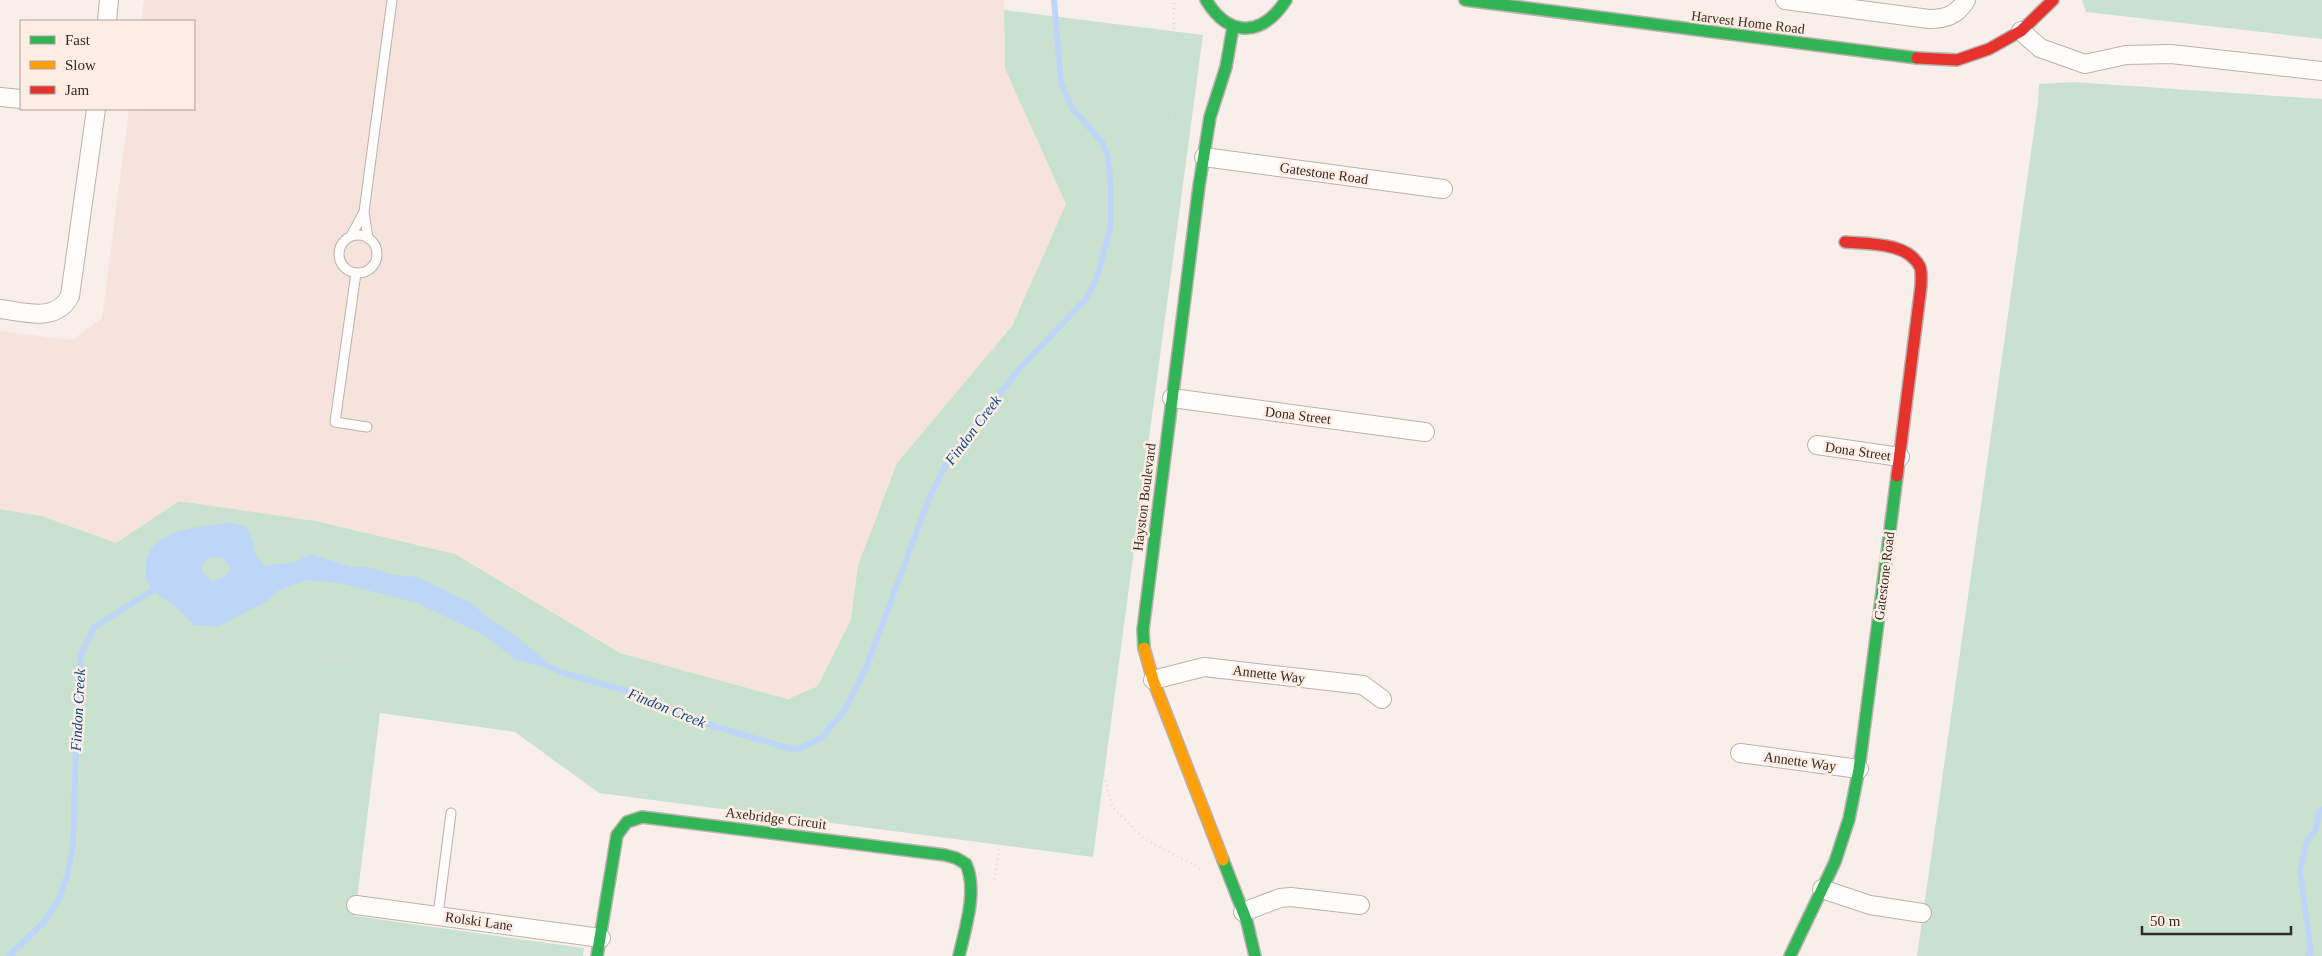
<svg xmlns="http://www.w3.org/2000/svg" width="2322" height="956" viewBox="0 0 2322 956" font-family="Georgia,serif">
<style>
.education{fill:#f6e3dc}
.green{fill:#c9e2d0}
.water{fill:#bdd5f7;fill-rule:evenodd}
.lines{fill:none;stroke-linecap:round;stroke-linejoin:round}
.stream{stroke:#bdd5f7;stroke-width:6}
.lane-casing{stroke:#bab1ac;stroke-width:11}
.street-casing{stroke:#bab1ac;stroke-width:20}
.fast-casing{stroke:#bab1ac;stroke-width:14}
.slow-casing{stroke:#bab1ac;stroke-width:14}
.jam-casing{stroke:#bab1ac;stroke-width:14}
.path{stroke:#dfdbda;stroke-width:3;stroke-dasharray:1 4;stroke-linecap:butt}
.lane{stroke:#fefdfc;stroke-width:9}
.street{stroke:#fefdfc;stroke-width:18}
.fast{stroke:#30b455;stroke-width:11}
.slow{stroke:#ff9f0a;stroke-width:11}
.jam{stroke:#e5322d;stroke-width:11}
.labels{text-anchor:middle;stroke-width:5;stroke-linejoin:round;paint-order:stroke}
.street-label{font-size:14px;fill:#352b25;stroke:#ffede4}
.water-label{font-size:15px;font-style:italic;fill:#064991;stroke:#ffede4}
</style>
<rect width="100%" height="100%" fill="#f9efea"/>
<path class="education" d="M144,0h860l1,69 61,135 -54,122 -115,137 -39,102 -7,54 -33,67 -30,13 -168,-46 -165,-99 -139,-33 -137,-20 -63,42 -74,-27 -42,-7v-178l72,9 30,-22 27,-209h65v-88h-53z"/>
<g class="green">
<path d="M2082,0h240v39l-236,-27z"/>
<path d="M1004,10l199,25 -110,822 -494,-64 -84,-61 -135,-19 -25,203 229,32 -1,8h-583v-447l42,7 74,27 63,-42 137,20 139,33 165,99 168,46 30,-13 33,-67 7,-54 39,-102 115,-137 54,-122 -61,-135z"/>
<path d="M2073,82l249,17v857h-405l121,-853 1,-19z"/>
</g>
<path class="water" d="M232,523l15,4 6,14 1,11 10,14 31,-4 16,-8 39,13h20l23,8 24,2 56,27 15,14 24,15 48,39 -45,-13 -31,-24 -67,-32 -78,-20 -32,-3 -28,10 -11,11 -51,26 -23,-2c-6,-6 -12,-13 -19,-19 -10,-8 -23,-12 -28,-25 -2,-4 -1,-8 -1,-12 -2,-40 56,-43 86,-46zM211,556l13,3 7,10 -8,9 -11,3 -11,-10 3,-9z"/>
<g class="lines">
<g class="stream">
<path d="M553,668l7,4 67,19 56,26 108,32 10,-1 20,-10 23,-27 22,-43 62,-167 20,-41 72,-92 65,-68 11,-20 15,-54v-40l-3,-28 -6,-16 -30,-34 -11,-25 -7,-83"/>
<path d="M9,956l35,-34 14,-21 9,-25 6,-29 5,-170 3,-22 13,-28 66,-41"/>
<path d="M2308,956l3,-4 -11,-81 7,-30 9,-11 3,-18 3,-2"/>
</g>
<defs>
<g id="lane">
<circle cx="358" cy="254" r="19"/>
<path d="M351,236l13,-24"/>
<path d="M368,238l-4,-26 28,-212"/>
<path d="M356,273l-21,149 32,5"/>
<path d="M438,915l13,-102"/>
</g>
<g id="street">
<path d="M1785,0l144,19c17,0 28,-4 37,-19"/>
<path d="M107,21l2,-21"/>
<path d="M2021,31l19,17 45,16 41,-9 45,-1 151,17"/>
<path d="M0,97l21,2"/>
<path d="M1204,157l239,32"/>
<path d="M0,309c25,3 56,14 70,-13l26,-187"/>
<path d="M1172,398l253,34"/>
<path d="M1817,445l83,12"/>
<path d="M1153,680l51,-13 159,18 19,14"/>
<path d="M1740,753l119,16"/>
<path d="M1822,889l48,16 52,8"/>
<path d="M356,905l245,33"/>
<path d="M1243,912l37,-14 11,-1 69,8"/>
</g>
<g id="fast">
<path d="M1206,0c23,38 56,37 80,0"/>
<path d="M1465,0l452,58"/>
<path d="M1144,648l-1,-18 56,-444 11,-69 16,-50 7,-40"/>
<path d="M1223,860l24,62 8,34"/>
<path d="M597,956l20,-121 10,-13 15,-5 303,38 11,3 10,6c12,27 -1,65 -7,92"/>
<path d="M1790,956l45,-94 14,-43 10,-50 38,-293"/>
</g>
<path id="slow" d="M1144,648l9,32 70,180"/>
<g id="jam">
<path d="M1917,58l40,2 32,-11 32,-18 32,-31"/>
<path d="M1845,242c23,2 63,0 75,25 2,5 1,13 1,19l-24,190"/>
</g>
</defs>
<use href="#lane" class="lane-casing"/>
<use href="#street" class="street-casing"/>
<use href="#fast" class="fast-casing"/>
<use href="#slow" class="slow-casing"/>
<use href="#jam" class="jam-casing"/>
<g class="path">
<path d="M1137,326l26,-29"/>
<path d="M992,560l74,21 57,32"/>
<path d="M954,644l69,20 79,104 10,38 31,32 60,32"/>
<path d="M923,672c27,41 73,116 76,165 1,15 -3,31 -5,46"/>
<path d="M736,805l18,-7 34,-20 41,-14 12,-7 17,-13 22,-23 15,-24 59,-53 12,-19 18,-39 32,-97 30,-55 20,-23 30,-26 19,-23 20,-34 11,-24 18,-100 9,-99 1,-105"/>
<path d="M0,903l14,7 36,46"/>
<path d="M170,956l14,-74 8,-22 63,-136 6,-42 3,-5 24,-10 60,-1 27,8 78,39c24,9 49,9 71,20l68,50 17,7 26,5"/>
</g>
<use href="#lane" class="lane"/>
<use href="#street" class="street"/>
<use href="#fast" class="fast"/>
<use href="#slow" class="slow"/>
<use href="#jam" class="jam"/>
</g>
<g class="labels">
<g class="street-label">
<text transform="translate(1748 22) rotate(7)" y="5">Harvest Home Road</text>
<text transform="translate(1324 173) rotate(8)" y="5">Gatestone Road</text>
<text transform="translate(1298 415) rotate(7)" y="5">Dona Street</text>
<text transform="translate(1858 451) rotate(8)" y="5">Dona Street</text>
<text transform="translate(1144 497) rotate(-83)" y="5">Hayston Boulevard</text>
<text transform="translate(1884 576) rotate(-83)" y="5">Gatestone Road</text>
<text transform="translate(1269 674) rotate(7)" y="5">Annette Way</text>
<text transform="translate(1800 761) rotate(8)" y="5">Annette Way</text>
<text transform="translate(776 818) rotate(7)" y="5">Axebridge Circuit</text>
<text transform="translate(479 921) rotate(8)" y="5">Rolski Lane</text>
</g>
<g class="water-label">
<text transform="translate(973 430) rotate(-53)" y="5">Findon Creek</text>
<text transform="translate(667 708) rotate(22)" y="5">Findon Creek</text>
<text transform="translate(78 710) rotate(-87)" y="5">Findon Creek</text>
</g>
</g>
<rect x="20" y="20" width="175" height="90" fill="#ffede4" stroke="#ae9f98"/>
<rect x="30" y="36" width="25" height="8" fill="#30b455" stroke="#ae9f98"/>
<text x="65" y="45" font-size="15" fill="#352b25">Fast</text>
<rect x="30" y="61" width="25" height="8" fill="#ff9f0a" stroke="#ae9f98"/>
<text x="65" y="70" font-size="15" fill="#352b25">Slow</text>
<rect x="30" y="86" width="25" height="8" fill="#e5322d" stroke="#ae9f98"/>
<text x="65" y="95" font-size="15" fill="#352b25">Jam</text>
<path d="M2142 926v8h149v-8" fill="none" stroke="#352b25" stroke-width="2.5"/>
<text x="2150" y="926" font-size="15" fill="#352b25" stroke="#ffede4" stroke-width="4" paint-order="stroke">50 m</text>
</svg>
